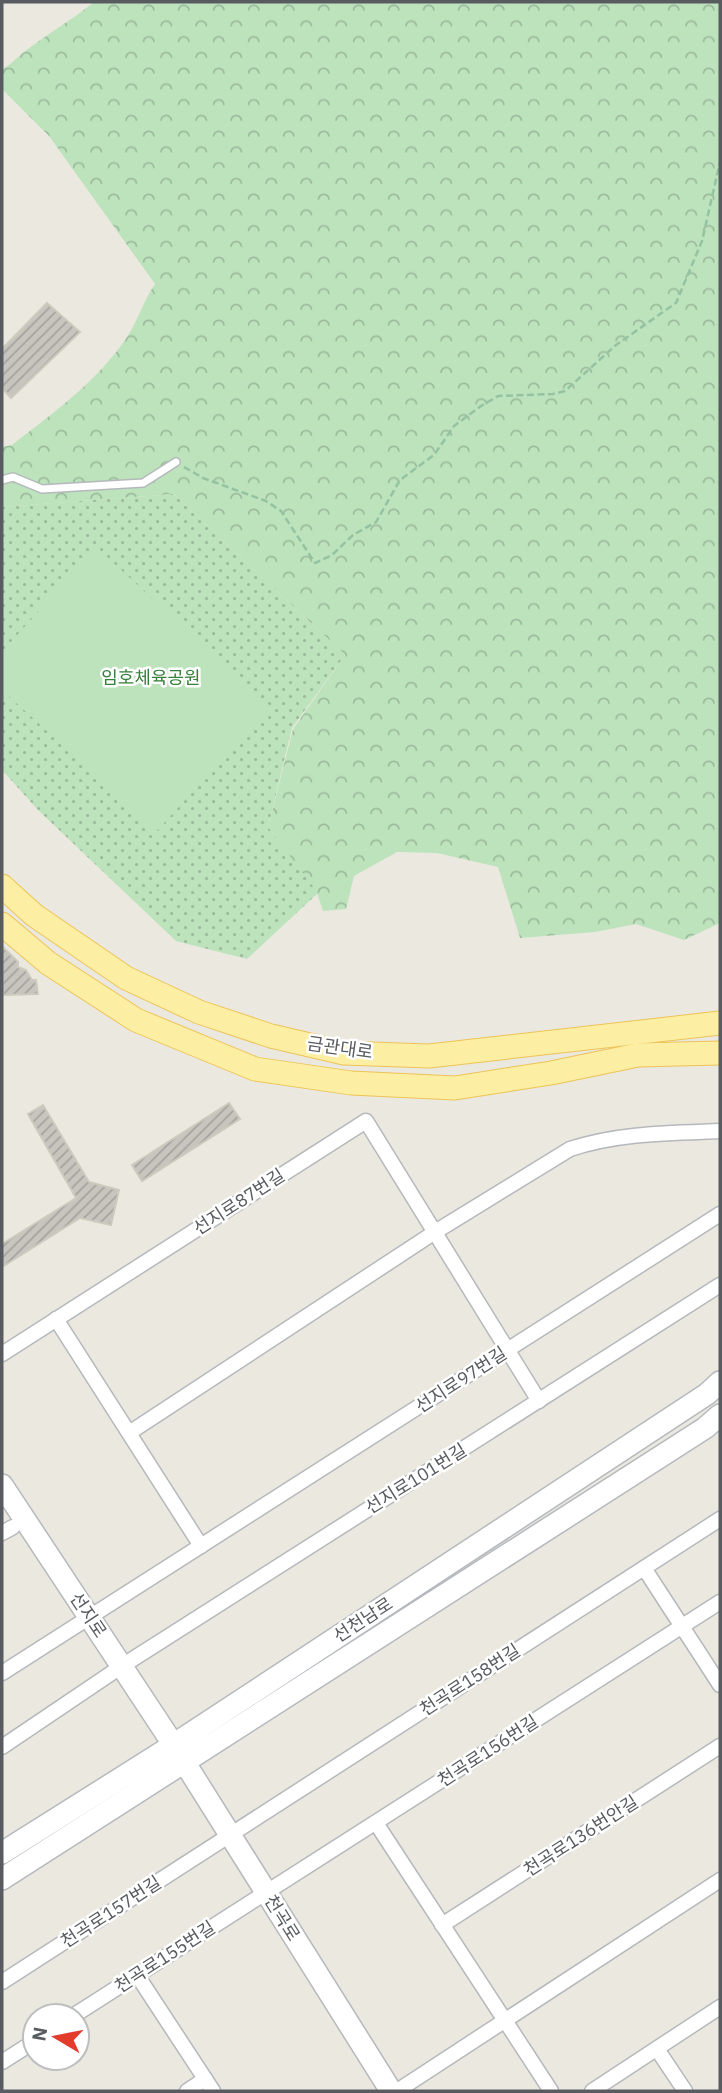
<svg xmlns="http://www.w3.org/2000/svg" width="722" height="2093" viewBox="0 0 722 2093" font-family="'IBM Plex Sans','Noto Sans KR',sans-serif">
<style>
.forest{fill:url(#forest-crowns)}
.park{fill:url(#park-dots)}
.pitch{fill:#bce3bc}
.building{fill:url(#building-hatch);stroke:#cfcabe;stroke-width:2}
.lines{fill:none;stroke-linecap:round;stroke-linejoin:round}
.lane-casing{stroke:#b5b8bc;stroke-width:10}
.street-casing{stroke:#b5b8bc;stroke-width:17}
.secondary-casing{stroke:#b5b9be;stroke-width:24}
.primary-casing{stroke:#edc357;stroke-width:25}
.path{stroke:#95c3a2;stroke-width:2.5;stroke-dasharray:7 3.5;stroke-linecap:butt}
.lane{stroke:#fff;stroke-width:7}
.street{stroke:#fff;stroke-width:14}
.secondary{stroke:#fff;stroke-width:21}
.primary{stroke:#fceea3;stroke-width:23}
.labels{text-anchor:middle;stroke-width:5;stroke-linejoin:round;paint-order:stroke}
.park-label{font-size:18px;fill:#36813a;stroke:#fff}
.street-label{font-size:18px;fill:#585c60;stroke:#fff}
</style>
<defs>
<pattern id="forest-crowns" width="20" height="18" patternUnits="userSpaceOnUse" patternTransform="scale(1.75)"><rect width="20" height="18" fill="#bce3bc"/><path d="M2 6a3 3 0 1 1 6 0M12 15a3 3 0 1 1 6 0" fill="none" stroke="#9cbb9c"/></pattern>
<pattern id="park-dots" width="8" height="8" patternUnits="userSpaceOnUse" patternTransform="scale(1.75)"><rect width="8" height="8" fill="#bce3bc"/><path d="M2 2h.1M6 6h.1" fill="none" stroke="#9cbb9c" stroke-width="1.8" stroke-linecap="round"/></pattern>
<pattern id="building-hatch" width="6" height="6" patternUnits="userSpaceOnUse" patternTransform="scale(1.75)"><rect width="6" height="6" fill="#c8c5bf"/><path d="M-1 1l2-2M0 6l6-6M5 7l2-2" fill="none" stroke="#a5a39f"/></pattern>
</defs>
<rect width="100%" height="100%" fill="#ebe9df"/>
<path class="forest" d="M94,2h626v921l-36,17 -48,-16 -41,8 -75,6 -22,-71 -61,-14 -40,-1 -43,24 -8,33 -23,2 -6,-18 -49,-66 25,-98 52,-74 -171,-161 -172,13v-60l10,-2c42,-33 85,-63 115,-108 11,-16 16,-36 28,-53l-106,-148 -47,-47v-20c9,-4 14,-11 22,-17 23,-18 48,-32 70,-50z"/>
<path class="park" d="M174,494l171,161 -53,73 -24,99 50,66 -71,66 -71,-18 -138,-131 -36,-40v-263z"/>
<path class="pitch" d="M96,547l174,159 -113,125 -155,-141v-38z"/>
<g class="building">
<path d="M47,303l33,29 -69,66 -9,-10v-39z"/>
<path d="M2,946l16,16v5l8,3 6,10h4l2,14 -35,1z"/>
<path d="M229,1103l11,16 -98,62 -10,-16z"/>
<path d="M43,1105l46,77 30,8 -8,35 -31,-7 -78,49v-23l74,-46 -48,-84z"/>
</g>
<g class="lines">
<defs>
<path id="lane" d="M2,480l11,-3 29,12 101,-6 33,-21"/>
<g id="street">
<path d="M56,1319l145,227"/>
<path d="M2,1354l364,-233 173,280"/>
<path d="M129,1433l306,-201 135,-83c48,-16 100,-16 150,-18"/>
<path d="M2,1533l11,-6"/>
<path d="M644,1568l76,117"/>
<path d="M2,1673l718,-459"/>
<path d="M2,1747l120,-81 598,-381"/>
<path d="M376,1823l175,268"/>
<path d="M442,1925l278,-179"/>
<path d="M137,1975l76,116"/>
<path d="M2,1982l718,-463"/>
<path d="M73,2016l647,-414"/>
<path d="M657,2049l28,42"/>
<path d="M2,2062l33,-21"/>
<path d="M187,2091l18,-12"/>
<path d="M397,2091l323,-211"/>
<path d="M592,2091l128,-84"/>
</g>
<g id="secondary">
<path d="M2,1485l171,259 218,347"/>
<path d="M2,1853l162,-102 543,-357 13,-12"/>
<path d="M2,1879l703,-451 15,-13"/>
</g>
<g id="primary">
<path d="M2,886l32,29 92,63 73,34 72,24 73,17 85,3 291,-33"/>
<path d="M2,924l46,39 88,57 119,49 96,14 104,5 96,-15 87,-18 82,-2"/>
</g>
</defs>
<use href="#lane" class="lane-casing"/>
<use href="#street" class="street-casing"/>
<use href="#secondary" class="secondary-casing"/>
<use href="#primary" class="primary-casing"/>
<path class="path" d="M184,467l19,11 63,23 15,10 34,52 17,-8 21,-20 23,-13 24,-42 34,-25 20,-29 27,-20 17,-10 55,-2 12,-3 51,-46 60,-42 26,-62 18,-79"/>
<use href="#lane" class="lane"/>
<use href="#street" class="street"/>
<use href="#secondary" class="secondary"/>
<use href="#primary" class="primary"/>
</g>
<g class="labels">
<g class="park-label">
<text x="151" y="684">임호체육공원</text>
</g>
<g class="street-label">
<text transform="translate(340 1048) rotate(8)" y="6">금관대로</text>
<text transform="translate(239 1202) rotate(-33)" y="6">선지로87번길</text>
<text transform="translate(461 1380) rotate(-33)" y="6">선지로97번길</text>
<text transform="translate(416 1479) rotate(-32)" y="6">선지로101번길</text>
<text transform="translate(88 1615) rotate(56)" y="6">선지로</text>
<text transform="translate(363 1620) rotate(-33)" y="6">선천남로</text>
<text transform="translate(470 1680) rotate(-33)" y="6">천곡로158번길</text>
<text transform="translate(488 1751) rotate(-33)" y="6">천곡로156번길</text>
<text transform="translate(581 1836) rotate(-33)" y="6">천곡로136번안길</text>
<text transform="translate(111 1912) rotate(-33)" y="6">천곡로157번길</text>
<text transform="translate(282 1918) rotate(58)" y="6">천곡로</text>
<text transform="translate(165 1957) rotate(-33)" y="6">천곡로155번길</text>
</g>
</g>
<rect width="722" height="2093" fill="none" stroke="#585c60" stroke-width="7"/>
<g transform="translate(56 2037) rotate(280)"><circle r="33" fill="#ffffff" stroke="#bcbebf" stroke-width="2"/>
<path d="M0-5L12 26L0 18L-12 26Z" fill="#e33c2d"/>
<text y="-10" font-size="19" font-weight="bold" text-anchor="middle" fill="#585c60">N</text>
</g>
</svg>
